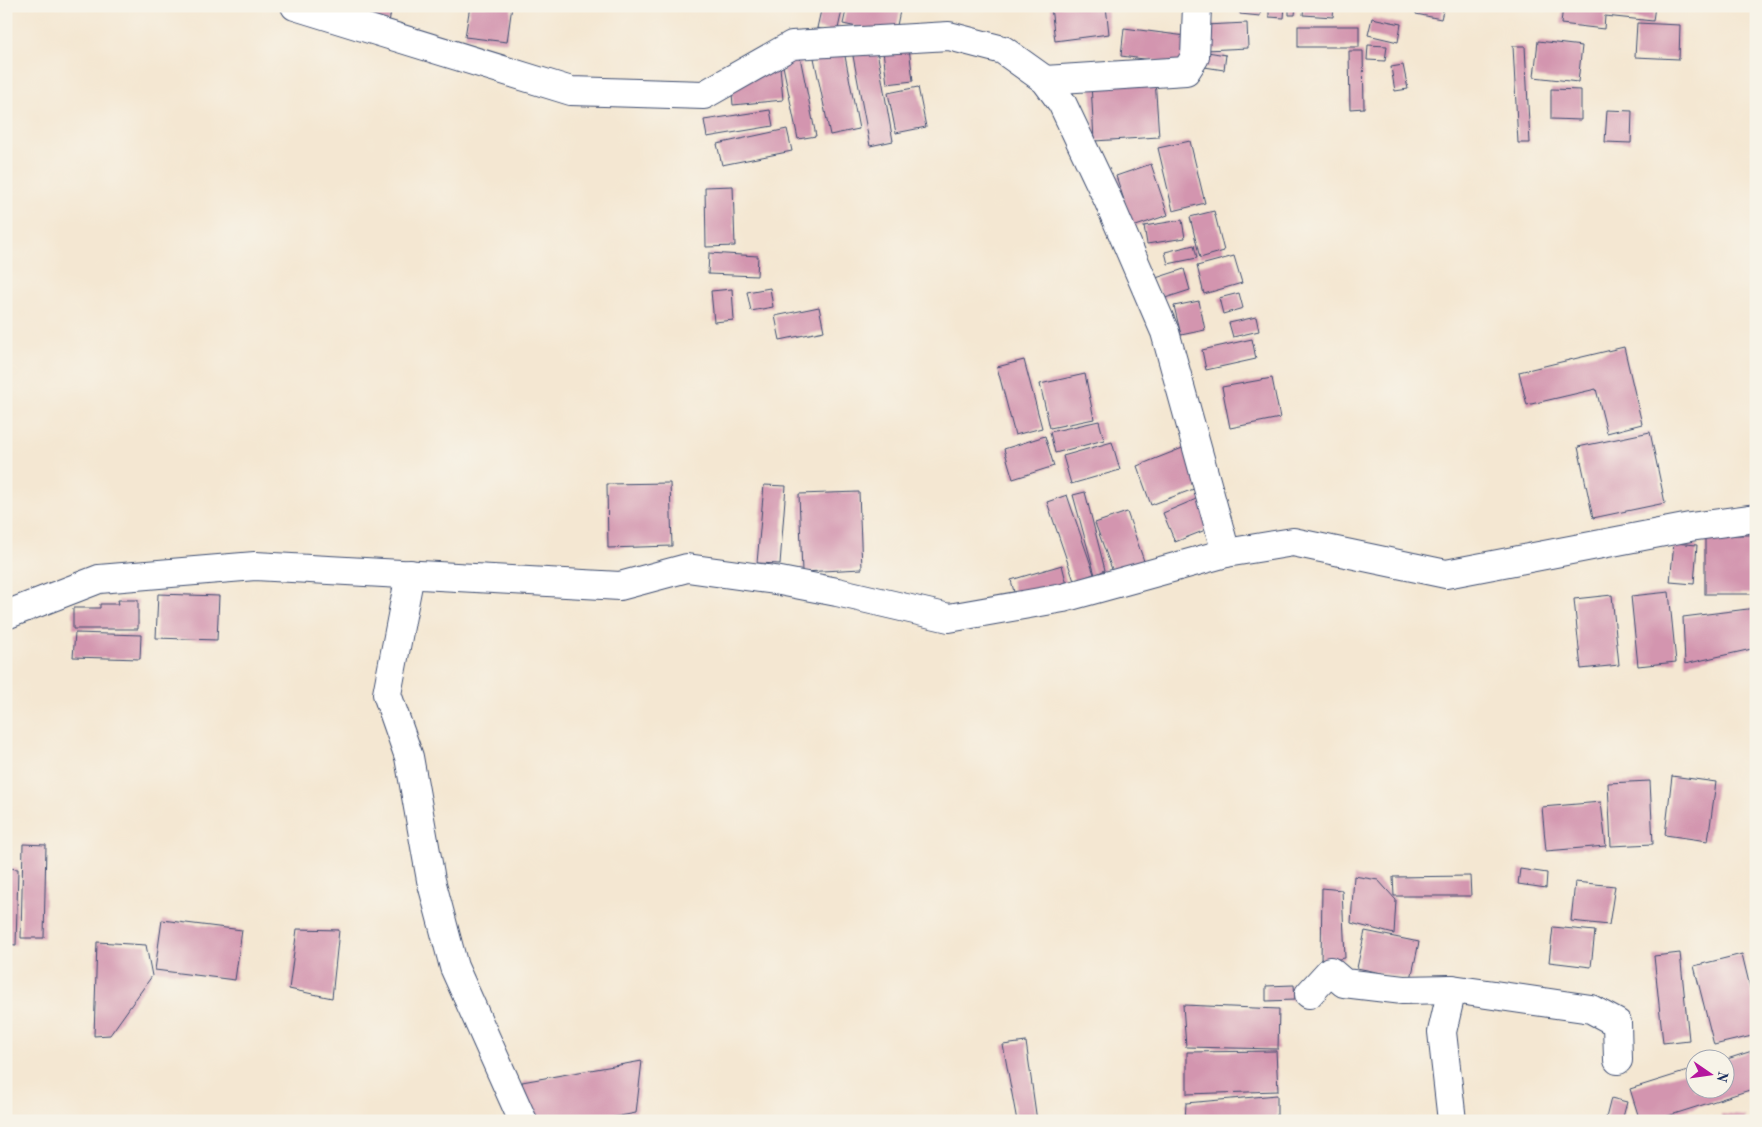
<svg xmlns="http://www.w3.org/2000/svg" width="1762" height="1127" viewBox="0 0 1762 1127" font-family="'Old Standard TT',serif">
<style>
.building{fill:#d395af}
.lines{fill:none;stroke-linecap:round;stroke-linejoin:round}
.minor-casing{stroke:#3c4b6f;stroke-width:30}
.minor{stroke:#fff;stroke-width:28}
</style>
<rect width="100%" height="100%" fill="#f7f3e8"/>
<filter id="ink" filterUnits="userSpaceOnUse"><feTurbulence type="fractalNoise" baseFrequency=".02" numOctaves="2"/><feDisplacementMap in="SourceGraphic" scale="10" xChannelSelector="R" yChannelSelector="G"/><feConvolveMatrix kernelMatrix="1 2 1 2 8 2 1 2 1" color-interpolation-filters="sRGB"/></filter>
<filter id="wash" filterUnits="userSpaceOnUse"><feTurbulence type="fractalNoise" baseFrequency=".0096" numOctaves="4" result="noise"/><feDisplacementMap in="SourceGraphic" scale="20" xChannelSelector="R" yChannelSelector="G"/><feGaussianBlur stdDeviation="1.12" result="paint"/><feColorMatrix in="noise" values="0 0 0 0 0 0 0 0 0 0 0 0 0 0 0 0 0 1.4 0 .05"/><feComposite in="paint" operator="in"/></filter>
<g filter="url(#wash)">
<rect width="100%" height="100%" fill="#f4e7d2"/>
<g id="blocks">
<g class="building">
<path d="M333,6h59l-3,16z"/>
<path d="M470,6h42l-5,36 -42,-5z"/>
<path d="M742,6h33l-1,7z"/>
<path d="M822,6h21l-6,27 -20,-5z"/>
<path d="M847,6h54l-6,29 -52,-11z"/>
<path d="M1057,6h49l3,28 -54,7 -4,-34z"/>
<path d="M1241,6h20l-1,10 -20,-2z"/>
<path d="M1269,6h16l-1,12 -15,-1z"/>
<path d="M1289,6h7l-1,9h-6z"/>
<path d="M1304,6h30l-1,11 -30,-2z"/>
<path d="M1417,6l27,1 -3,12 -25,-5z"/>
<path d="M1563,6h92l-2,15 -48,-5 -1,13 -43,-5z"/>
<path d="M1372,18l29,6 -3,18 -30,-7z"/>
<path d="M1247,23l1,25 -42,2 -1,-25z"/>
<path d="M1637,23l43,2 -1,34 -44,-2z"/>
<rect x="1298" y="26" width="61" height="21"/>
<path d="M1124,28l62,8 -4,28 -61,-8z"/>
<path d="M1538,41l44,5 -4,36 -44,-5z"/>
<path d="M1368,45l19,1 -2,15 -18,-1z"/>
<path d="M1513,46h12l5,97h-12z"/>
<path d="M909,48l4,33 -26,3 -4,-33z"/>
<path d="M844,51l15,78 -29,6 -16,-77z"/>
<path d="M877,51l16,90 -23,5 -17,-90z"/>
<path d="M1201,51l25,4 -2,15 -26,-4z"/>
<path d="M1349,51h14l1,57 -14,1z"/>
<path d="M800,57l16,79 -18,3 -16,-78z"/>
<path d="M1403,65l5,24 -13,2 -4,-24z"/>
<path d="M780,67l3,33 -50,5 -3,-34z"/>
<path d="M1155,79l4,58 -65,4 -3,-58z"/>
<path d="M918,87l8,40 -30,6 -8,-40z"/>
<path d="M1551,89l30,1v30l-30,-1z"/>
<path d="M770,110l3,16 -66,11 -3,-17z"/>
<path d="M1607,110l25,1 -1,32 -26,-1z"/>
<path d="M787,129l5,22 -70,14 -5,-21z"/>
<path d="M1190,141l15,62 -32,8 -15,-63z"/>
<path d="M1151,164l17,51 -35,12 -17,-51z"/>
<path d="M733,186l2,60 -29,1 -1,-60z"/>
<path d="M1214,211l10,40 -24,7 -10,-41z"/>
<path d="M1182,220l3,18 -38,6 -3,-18z"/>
<path d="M1194,245l3,13 -29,6 -3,-12z"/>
<path d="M709,253l49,3 -1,20 -49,-2z"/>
<path d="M1234,256l8,27 -38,11 -7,-28z"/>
<path d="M1184,269l6,21 -28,9 -6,-21z"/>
<path d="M770,288l3,19 -22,4 -4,-19z"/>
<path d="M732,289l2,31 -20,2 -3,-31z"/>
<path d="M1239,293l4,15 -20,6 -4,-16z"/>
<path d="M1199,301l6,29 -24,5 -7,-29z"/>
<path d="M819,307l5,24 -44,9 -5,-24z"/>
<path d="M1256,317l3,14 -26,6 -4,-14z"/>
<path d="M1252,339l4,20 -50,11 -4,-20z"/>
<path d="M1624,347l18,77 -35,9 -11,-44 -69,16 -8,-33z"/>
<path d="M1024,360l18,68 -27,7 -18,-68z"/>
<path d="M1085,374l9,45 -44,9 -10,-44z"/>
<path d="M1272,378l8,40 -50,10 -8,-41z"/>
<path d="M1099,421l5,19 -49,13 -5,-21z"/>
<path d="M1650,432l15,71 -72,15 -15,-71z"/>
<path d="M1045,436l9,30 -41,13 -9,-30z"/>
<path d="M1112,442l8,28 -49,14 -8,-28z"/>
<path d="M1185,447l14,40 -48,18 -14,-39z"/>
<path d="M670,483l2,63 -64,2 -1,-64z"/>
<path d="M764,485l22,1 -6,78 -23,-1z"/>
<path d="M859,492l3,77 -60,3 -3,-78z"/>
<path d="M1085,492l20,78 -10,5 -22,-80z"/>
<path d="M1067,495l27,79 -20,7 -27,-79z"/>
<path d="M1201,497l12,30 -38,15 -12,-29z"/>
<path d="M1127,512l17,49 -31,11 -18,-49z"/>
<rect x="1705" y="535" width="51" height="59"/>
<path d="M1674,543l23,2 -3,39 -24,-2z"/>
<path d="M1062,565l5,20 -51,15 -5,-20z"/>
<path d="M1669,592l7,70 -38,4 -7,-70z"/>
<path d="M158,594l61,2 -2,44 -61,-2z"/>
<path d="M1612,595l7,70 -38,4 -7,-70z"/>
<path d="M118,600h20v29h-65v-21h27v-4h19z"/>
<path d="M1756,608v40l-71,16 -2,-47z"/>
<path d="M75,633l66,2 -1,24 -67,-2z"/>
<path d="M1672,776l44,6 -8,59 -43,-6z"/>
<path d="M1650,781l3,63 -42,2 -3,-63z"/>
<path d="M1601,802l5,44 -60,5 -4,-44z"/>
<path d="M23,844l23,1 -2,93h-23z"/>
<path d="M6,868l12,1 -2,76 -10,-1z"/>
<path d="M1520,869l27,4 -1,15 -28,-4z"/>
<path d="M1354,876l24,4 18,20 -2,34 -43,-11z"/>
<path d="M1470,876l1,20h-77l-1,-19z"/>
<path d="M1575,882l40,4 -6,39 -38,-4z"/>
<path d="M1322,888l20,2 3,68 -24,4z"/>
<path d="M162,920l80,10 -7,50 -80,-10z"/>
<path d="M1553,927l42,4 -4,36 -42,-5z"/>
<path d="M297,929l42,1 -7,68 -43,-9z"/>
<path d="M1365,931l54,11 -8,37 -54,-11z"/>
<path d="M97,942l49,3 6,31 -42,59 -16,1z"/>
<path d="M1680,953l9,87 -26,3 -9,-87z"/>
<path d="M1742,954l14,58v23l-42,10 -20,-79z"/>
<path d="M1294,985l1,15 -29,1v-15z"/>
<path d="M1183,1005l96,4 -1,40 -92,-2z"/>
<path d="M1026,1042l11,79h-20l-14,-76z"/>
<path d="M1755,1050l1,38 -104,33h-12l-10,-32 64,-20v21h30v-30z"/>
<path d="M1276,1051l2,40 -91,3v-42z"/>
<path d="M642,1061l-6,52 -42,8h-66l-6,-39z"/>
<path d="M1277,1095v26h-92l1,-18z"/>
<path d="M1611,1098l16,4 -5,19 -16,-3z"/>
<path d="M1721,1114l24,2v5h-24z"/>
</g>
</g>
</g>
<g filter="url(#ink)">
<use href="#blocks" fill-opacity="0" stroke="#3c4b6f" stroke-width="1"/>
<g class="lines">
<defs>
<g id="minor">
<path d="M295,6l276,85 133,4 88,-50 157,-9 54,14 42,30 17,23 46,97 57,132 61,221 67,-11 153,32 244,-47 66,-9"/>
<path d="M1045,80l141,-9 9,-14 2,-51"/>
<path d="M410,574l-23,120 22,63 22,123 23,87 69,154"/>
<path d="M6,615l93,-36 156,-13 365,20 67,-18 88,12 62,12 112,26 114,-20 163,-45"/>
<path d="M1309,994l21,-23 14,12 59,7 49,-1"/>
<path d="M1452,1121l-10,-89 10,-43 139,20 26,14 1,37"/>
</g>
</defs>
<use href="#minor" class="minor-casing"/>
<use href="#minor" class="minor"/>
</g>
</g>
<rect width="1762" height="1127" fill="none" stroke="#f7f3e8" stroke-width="25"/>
<g transform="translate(1710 1074) rotate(103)"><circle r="24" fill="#f7f3e8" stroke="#9fa5b1"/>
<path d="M0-4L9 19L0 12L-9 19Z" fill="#b5179e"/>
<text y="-8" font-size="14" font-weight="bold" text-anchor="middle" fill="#1b2f5e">N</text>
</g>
</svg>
